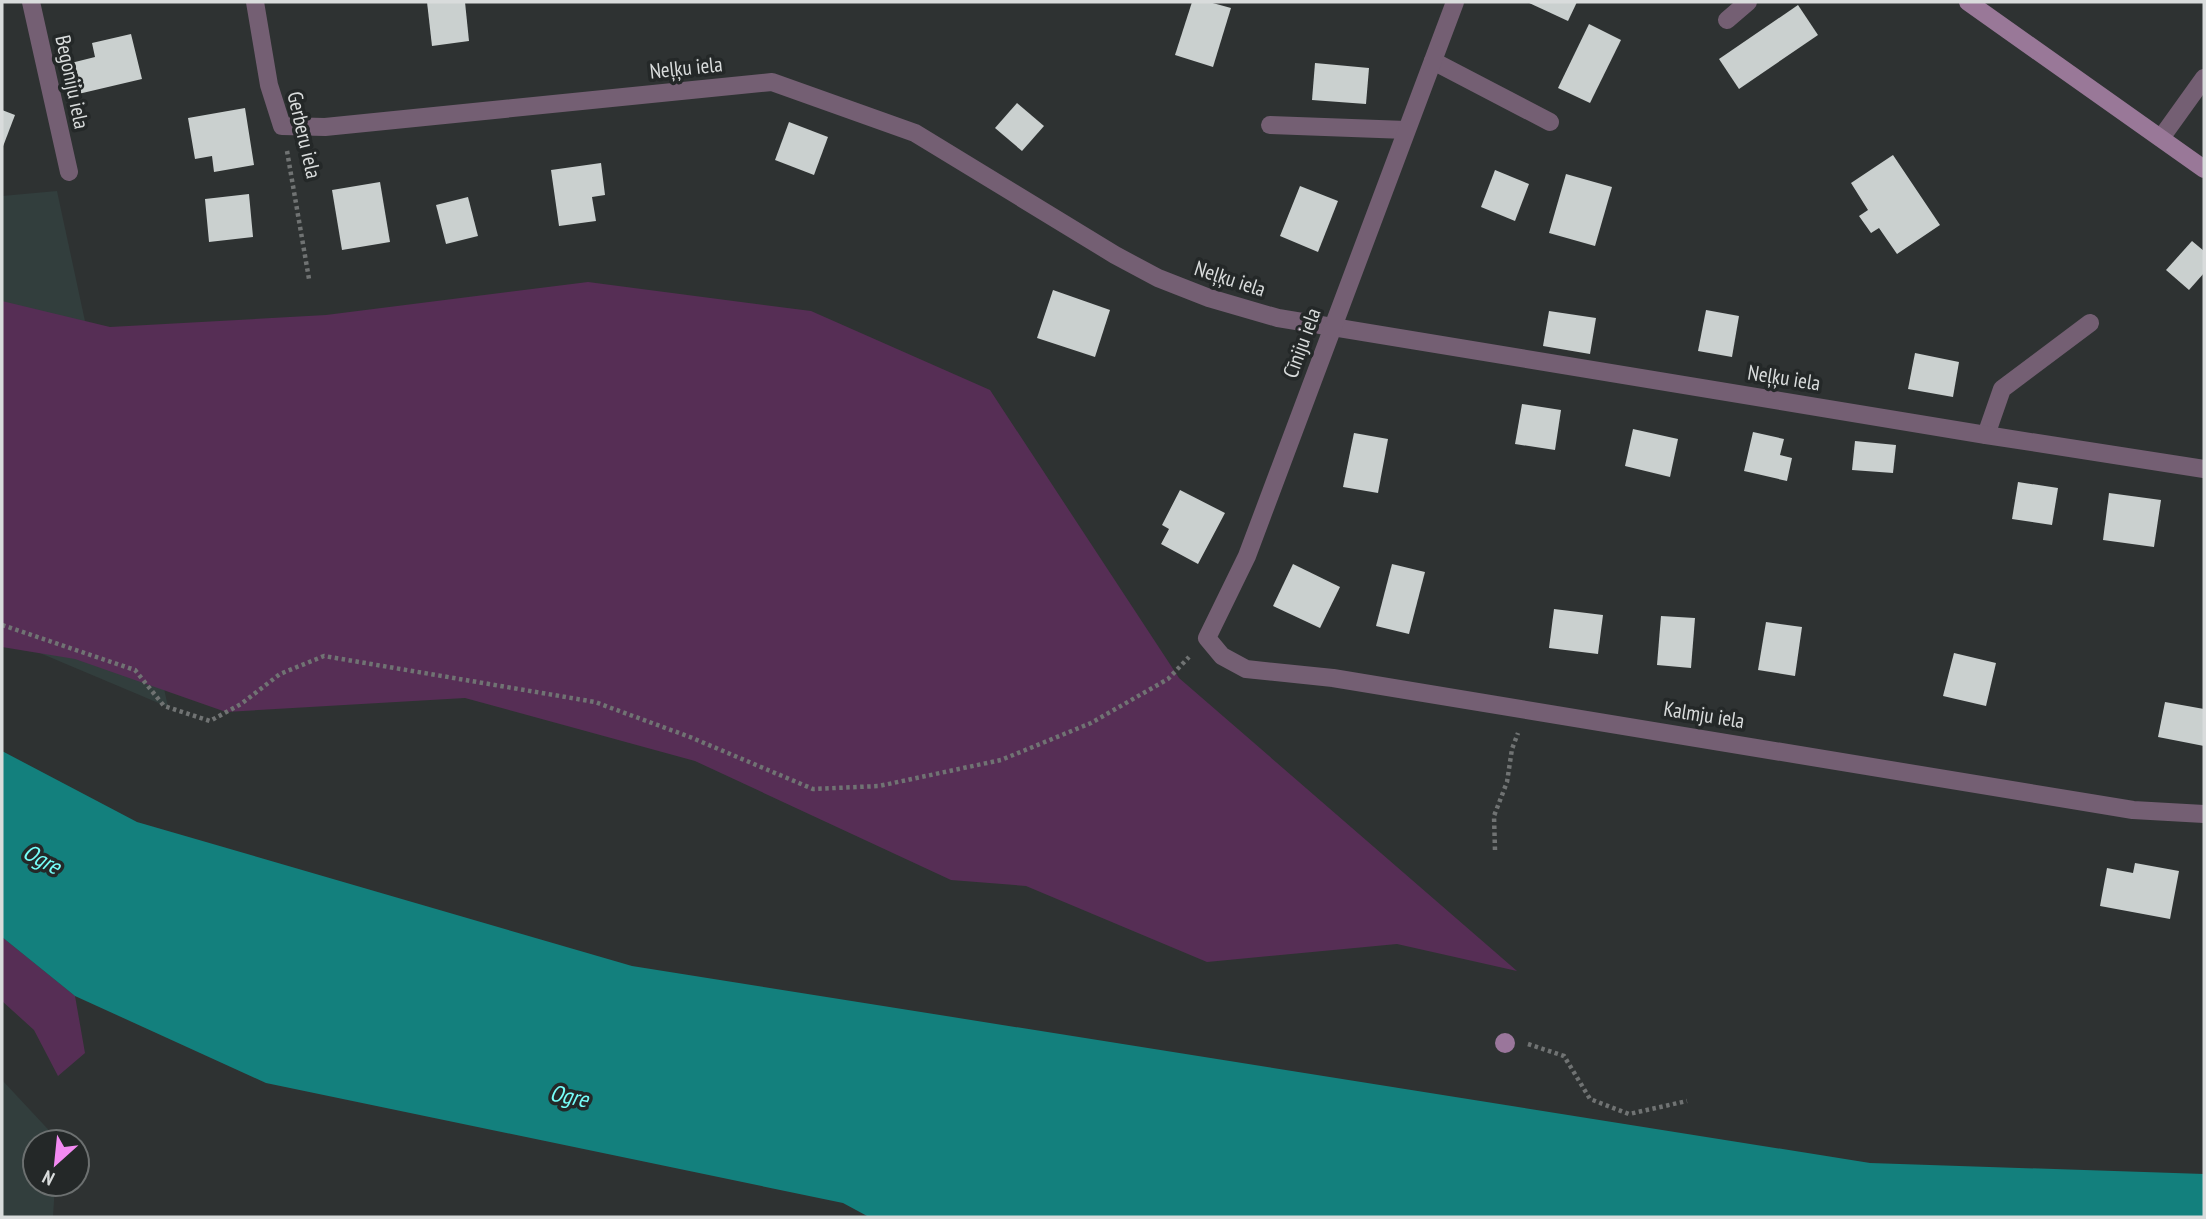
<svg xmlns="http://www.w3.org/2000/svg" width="2206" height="1219" viewBox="0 0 2206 1219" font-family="'PT Sans Narrow',sans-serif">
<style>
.built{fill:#323e3d}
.green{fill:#562e55}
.water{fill:#13807d}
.building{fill:#cad0cf}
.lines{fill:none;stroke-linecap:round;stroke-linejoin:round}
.path{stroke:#707373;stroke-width:4.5;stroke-dasharray:3.5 3.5;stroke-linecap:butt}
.lane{stroke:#745f73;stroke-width:18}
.street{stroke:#745f73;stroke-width:18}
.secondary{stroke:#997898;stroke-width:18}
.tree{fill:#9a769b}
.labels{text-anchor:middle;stroke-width:7;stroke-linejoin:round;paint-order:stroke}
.street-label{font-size:21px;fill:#d9dcdc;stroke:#242828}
.water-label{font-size:23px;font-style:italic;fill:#76fef9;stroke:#242828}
</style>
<rect width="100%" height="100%" fill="#2e3232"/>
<g class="built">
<path d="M57,191l111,516 -166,-70v-441z"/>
<path d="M2,1080l56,60 -23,2v42h20l-2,33h-51z"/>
</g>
<g class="green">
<path d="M588,282l223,29 179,79 189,288 338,293 -120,-27 -190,18 -181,-76 -75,-6 -256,-119 -230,-63 -239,14 -151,-53 -73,-12v-346l108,26 216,-12z"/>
<path d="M2,937l73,59 10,57 -27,23 -24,-46 -32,-29z"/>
</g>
<path class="water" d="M2,751l135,71 495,144 1238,197 334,11v43h-1335l-26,-14 -577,-120 -191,-87 -73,-59z"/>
<g class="building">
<path d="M427,2h38l4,39 -37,5z"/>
<path d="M1192,2h17l22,6 -18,59 -38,-12z"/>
<path d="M1527,2h50l-9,19z"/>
<path d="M1798,5l20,30 -79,54 -20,-30z"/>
<path d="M1589,24l32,16 -31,63 -32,-15z"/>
<path d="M131,34l11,45 -68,16 -7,-31 28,-7 -3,-14z"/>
<path d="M1315,63l54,5 -3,36 -54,-4z"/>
<path d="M1017,103l27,23 -22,25 -27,-23z"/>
<path d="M245,108l9,57 -40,7 -2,-16 -17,3 -7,-41z"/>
<path d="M2,110l13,5 -13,34z"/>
<path d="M789,122l39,15 -14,38 -39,-15z"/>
<path d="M1893,155l47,70 -43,29 -18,-26 -8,5 -12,-17 9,-6 -17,-27z"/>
<path d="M601,163l4,32 -13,2 4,24 -37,5 -8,-56z"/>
<path d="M1495,170l34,14 -14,37 -34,-14z"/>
<path d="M1566,174l46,13 -17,59 -46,-13z"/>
<path d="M380,182l10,60 -48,8 -10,-60z"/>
<path d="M1300,186l38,15 -20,51 -38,-16z"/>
<path d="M249,194l4,43 -44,5 -4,-43z"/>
<path d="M468,197l10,39 -32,8 -10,-39z"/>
<path d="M2192,241l12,10v22l-15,17 -23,-20z"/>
<path d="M1053,290l57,20 -15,47 -58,-19z"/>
<path d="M1706,310l33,6 -7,41 -34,-6z"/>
<path d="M1549,311l47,7 -6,36 -47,-8z"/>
<path d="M1915,353l44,9 -6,35 -45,-8z"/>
<path d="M1522,404l39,6 -6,40 -40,-6z"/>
<path d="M1633,429l45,10 -8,38 -45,-11z"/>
<path d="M1753,432l31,7 -4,16 12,3 -5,23 -43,-10z"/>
<path d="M1354,433l34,6 -10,54 -35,-6z"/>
<path d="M1855,441l41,4 -3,28 -41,-3z"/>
<path d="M2018,482l40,6 -6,37 -40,-6z"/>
<path d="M1180,490l45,23 -27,51 -37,-20 8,-15 -7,-4z"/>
<path d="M2109,493l52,7 -7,47 -51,-7z"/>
<path d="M1293,564l47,23 -20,41 -47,-22z"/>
<path d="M1392,564l33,8 -16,62 -33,-8z"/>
<path d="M1554,609l49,6 -5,39 -49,-6z"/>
<path d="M1661,616l34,2 -4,50 -34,-3z"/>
<path d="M1766,622l36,5 -7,49 -37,-6z"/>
<path d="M1954,653l42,10 -10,43 -43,-10z"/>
<path d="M2165,702l39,7v37l-46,-9z"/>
<path d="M2135,863l44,8 -9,48 -70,-13 7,-38 26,5z"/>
</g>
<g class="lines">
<g class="path">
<path d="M287,151l22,128"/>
<path d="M2,625l133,45 29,36 46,15 31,-17 39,-30 44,-18 271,46 95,35 123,52 66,-3 122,-26 90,-37 77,-44 21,-22"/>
<path d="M1495,850l-1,-34 13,-34 5,-33 6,-16"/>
<path d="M1528,1044l36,12 26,43 39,15 58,-13"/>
</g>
<g class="lane">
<path d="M1727,20l21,-18"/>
<path d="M1433,61l117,61"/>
<path d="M1270,125l136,5"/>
<path d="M1986,435l16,-46 88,-66"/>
</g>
<g class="street">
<path d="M31,2l38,170"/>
<path d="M255,2l14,83 13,41 43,1 447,-45 143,51 200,122 43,23 51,20 69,20 708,117 218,34"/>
<path d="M1455,2l-208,554 -40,82 15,18 24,13 87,9 800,132 71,4"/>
<path d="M2161,138l43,-60"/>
</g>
<path class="secondary" d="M1968,2l236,167"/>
</g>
<circle class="tree" cx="1505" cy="1043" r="10"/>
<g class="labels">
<g class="street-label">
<text transform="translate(686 68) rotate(-6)" y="7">Neļķu iela</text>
<text transform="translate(72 82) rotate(78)" y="7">Begoniju iela</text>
<text transform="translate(304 135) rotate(77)" y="7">Gerberu iela</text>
<text transform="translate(1230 279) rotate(18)" y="7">Neļķu iela</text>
<text transform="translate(1302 343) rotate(-70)" y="7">Cīniju iela</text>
<text transform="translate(1784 378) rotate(9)" y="7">Neļķu iela</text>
<text transform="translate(1704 715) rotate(9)" y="7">Kalmju iela</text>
</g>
<g class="water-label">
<text transform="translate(42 859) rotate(28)" y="8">Ogre</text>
<text transform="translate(569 1096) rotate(11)" y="8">Ogre</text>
</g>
</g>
<rect width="2206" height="1219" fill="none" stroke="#d9dcdc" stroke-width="7"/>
<g transform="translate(56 1163) rotate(207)"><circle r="33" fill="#242828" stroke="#6c7070" stroke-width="2"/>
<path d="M0-5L12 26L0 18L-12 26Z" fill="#f38af2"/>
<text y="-10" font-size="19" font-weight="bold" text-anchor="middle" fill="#d9dcdc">N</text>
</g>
</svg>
